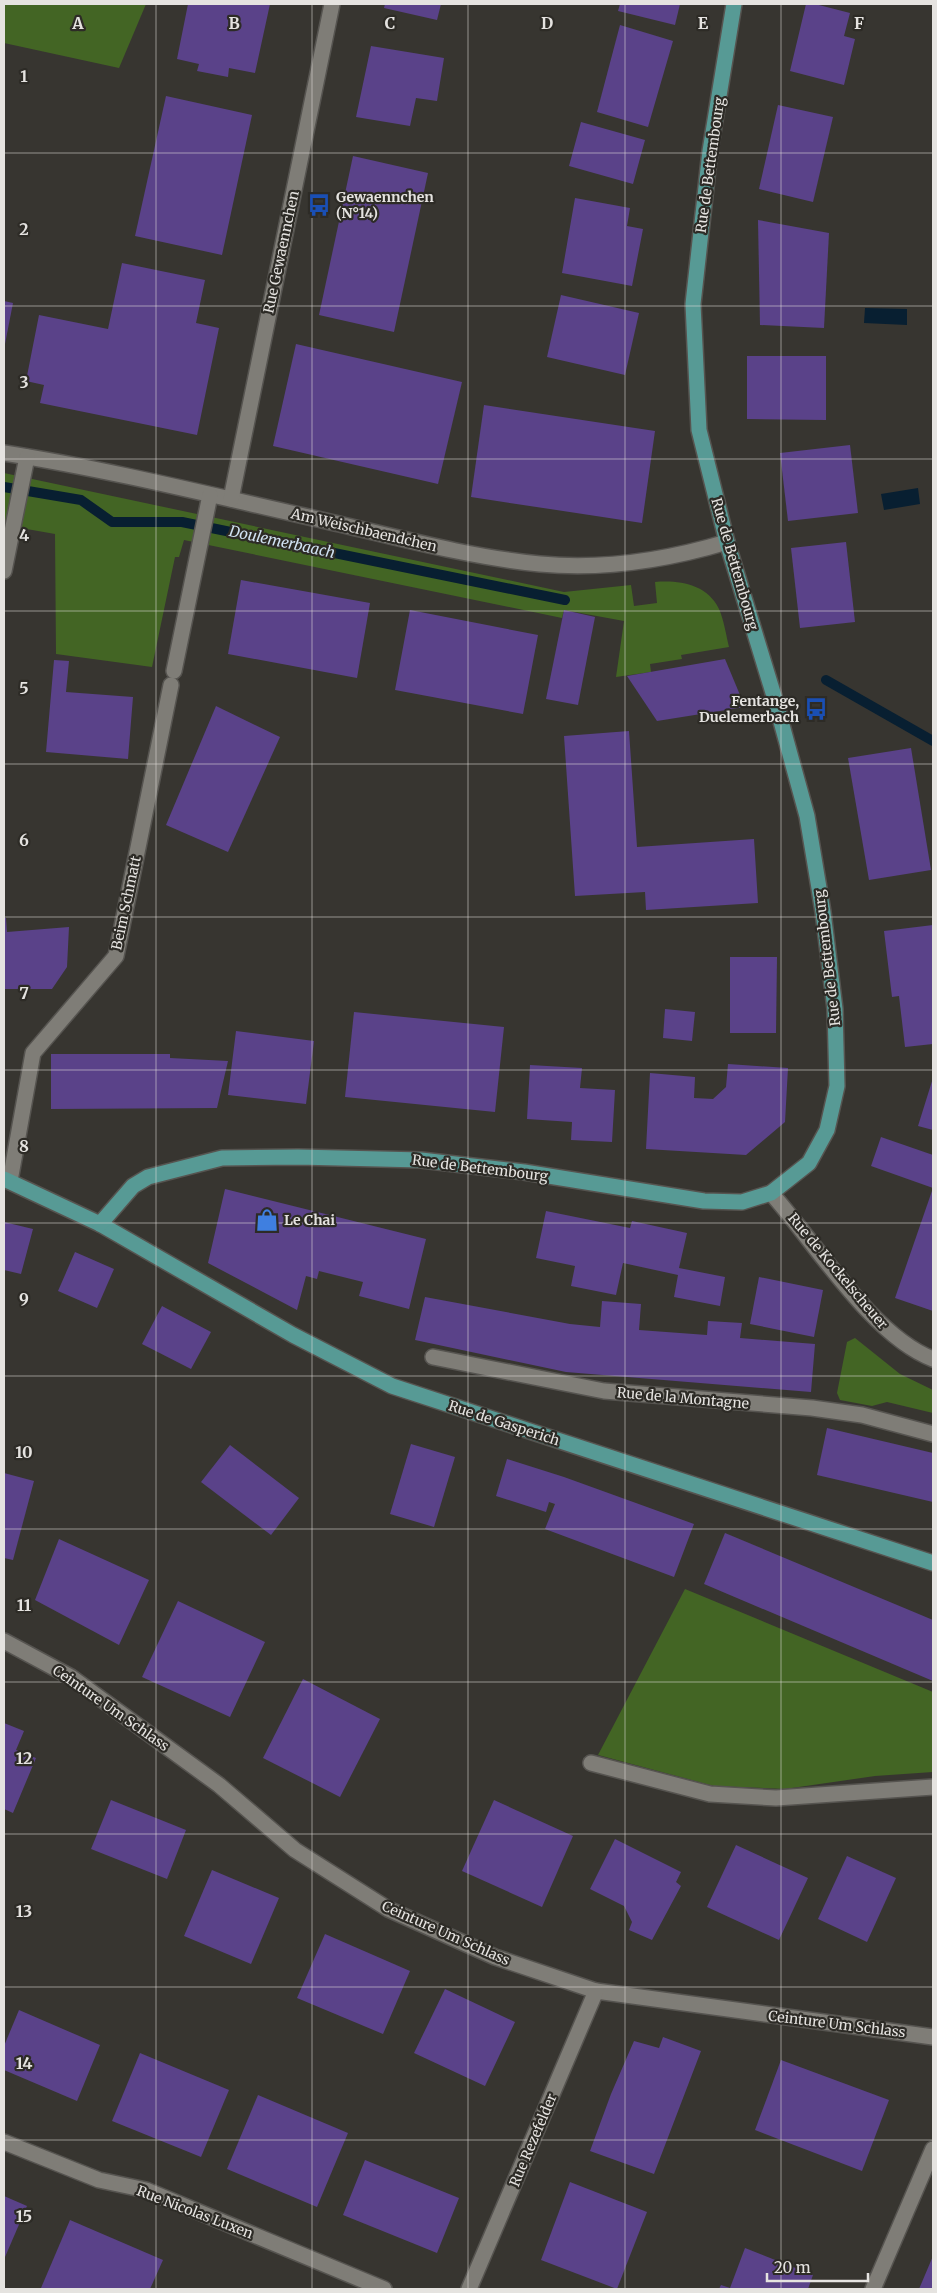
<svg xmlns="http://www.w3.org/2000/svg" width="937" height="2293" viewBox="0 0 937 2293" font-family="Merriweather,serif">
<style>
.green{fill:#436524}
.water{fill:#081f31}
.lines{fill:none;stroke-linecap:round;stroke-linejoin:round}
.stream{stroke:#081f31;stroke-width:10}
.building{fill:#5a4289}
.minor-casing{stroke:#565450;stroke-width:18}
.major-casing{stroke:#565450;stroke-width:18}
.minor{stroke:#7f7d77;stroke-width:15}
.major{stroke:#579a95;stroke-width:15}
.grid{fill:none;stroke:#e5e3e0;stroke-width:1;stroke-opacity:0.55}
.labels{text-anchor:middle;stroke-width:4.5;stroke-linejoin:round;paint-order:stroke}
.street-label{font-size:14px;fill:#e5e3e0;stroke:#2d2b26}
.poi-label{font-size:14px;font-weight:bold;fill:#e5e3e0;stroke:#2d2b26;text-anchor:start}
.water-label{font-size:15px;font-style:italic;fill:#d1e2f2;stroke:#2d2b26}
.grid-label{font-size:16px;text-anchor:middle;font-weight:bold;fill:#e5e3e0;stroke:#2d2b26;stroke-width:4.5;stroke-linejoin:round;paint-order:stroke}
</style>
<rect width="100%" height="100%" fill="#373530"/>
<g class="green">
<path d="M4,4h142l-27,64 -115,-25z"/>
<path d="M4,473l560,119 67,-7 3,21 23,-3 -2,-21c24,-2 52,2 64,27 5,11 7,26 10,38l-48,8 1,4 -32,5 1,8 -35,5 8,-56 -60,-11 -2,8 -378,-78 -5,17h-4l-23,110 -96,-13 -1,-120 -51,-9z"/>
<path d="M855,1338l45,36 33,16v23l-46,-11 -15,4 -32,-6 -3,-7 10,-51z"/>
<path d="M685,1589l248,103v80l-58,4 -90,13 -71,-3 -116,-31z"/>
</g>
<g class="water">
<path d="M865,308l42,1v16l-43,-2z"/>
<path d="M918,488l2,16 -36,6 -3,-16z"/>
</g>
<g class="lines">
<g class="stream">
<path d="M4,487l77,13 31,22h70l383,78"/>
<path d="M826,680l107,61"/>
</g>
</g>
<g class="building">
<path d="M188,4h82l-15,69 -26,-5 -1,9 -31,-6 2,-7 -22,-5z"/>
<path d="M385,4h56l-4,16 -53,-12z"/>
<path d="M620,4h60l-5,21 -57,-14z"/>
<path d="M806,4h9l35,9 -6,23 11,3 -11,46 -54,-14z"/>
<path d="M620,25l53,16 -25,86 -51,-15z"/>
<path d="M371,46l73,12 -7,43 -21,-3 -6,28 -54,-9z"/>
<path d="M166,96l86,19 -30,140 -87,-19z"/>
<path d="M778,105l55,12 -20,85 -54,-13z"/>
<path d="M581,122l64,18 -12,44 -64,-18z"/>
<path d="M353,156l75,17 -34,159 -75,-17z"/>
<path d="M575,198l55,10 -3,18 16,3 -11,57 -70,-13z"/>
<path d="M758,220l71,13 -5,95 -64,-3z"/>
<path d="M122,263l83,17 -9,43 23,5 -22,107 -157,-32 4,-18 -18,-4 13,-66 69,14z"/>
<path d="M561,295l78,18 -14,62 -78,-18z"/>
<path d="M4,301l9,2 -8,41h-1z"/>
<path d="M296,344l166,38 -24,102 -165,-38z"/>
<path d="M747,356h79v64l-79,-1z"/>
<path d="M484,405l171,26 -13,92 -171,-26z"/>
<path d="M850,445l8,68 -70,8 -8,-68z"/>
<path d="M846,542l9,80 -55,6 -9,-80z"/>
<path d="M241,580l129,23 -13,75 -129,-24z"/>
<path d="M410,610l128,25 -15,79 -128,-24z"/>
<path d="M564,610l31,7 -17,88 -32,-6z"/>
<path d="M725,659l20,48 -88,14 -30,-45z"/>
<path d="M54,660l15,1 -3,31 67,5 -5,62 -82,-7z"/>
<path d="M216,706l64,31 -52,115 -62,-27z"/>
<path d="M629,731l8,116 117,-8 4,64 -112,7 -1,-18 -70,4 -11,-160z"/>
<path d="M911,748l20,122 -62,10 -21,-122z"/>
<path d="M4,918h2l1,14 62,-5 -2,40 -15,22h-48z"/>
<path d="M933,925v119l-28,3 -6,-51 -7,1 -8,-66z"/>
<path d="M730,957h47l-1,76h-46z"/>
<path d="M665,1009l30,3 -3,29 -29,-3z"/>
<path d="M354,1012l150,15 -9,85 -150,-15z"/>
<path d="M236,1031l78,10 -8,63 -78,-9z"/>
<path d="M51,1054h119v4l58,3 -11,47 -166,1z"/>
<path d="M728,1064l60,4 -3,54 -39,33 -100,-6 4,-76 45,4 -1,21 19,1 13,-12z"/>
<path d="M530,1065l52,3 -2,20 35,2 -3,52 -41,-2 1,-18 -45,-3z"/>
<path d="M933,1078v52l-15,-4z"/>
<path d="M881,1137l52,18v33l-62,-22z"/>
<path d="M933,1188v123l-38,-13z"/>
<path d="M225,1189l201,50 -17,70 -50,-13 4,-14 -44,-11 -2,8 -11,-3 -9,34 -89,-47z"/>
<path d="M546,1211l84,17 2,-7 55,12 -8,35 46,9 -5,29 -46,-9 4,-22 -55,-12 -7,32 -45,-9 4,-20 -39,-8z"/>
<path d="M4,1222l29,7 -12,45 -17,-4z"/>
<path d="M75,1252l39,17 -17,39 -39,-17z"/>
<path d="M759,1277l64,13 -9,47 -64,-13z"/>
<path d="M425,1297l145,27 30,3 2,-26 39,3 -2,26 68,5 1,-14 34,2 -2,15 75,6 -4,48 -245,-20 -151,-32z"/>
<path d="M162,1306l49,26 -20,37 -49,-25z"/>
<path d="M827,1428l106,25v49l-116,-27z"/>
<path d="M411,1444l44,13 -21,70 -44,-13z"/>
<path d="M230,1445l69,53 -28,37 -70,-53z"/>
<path d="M507,1459l57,18 130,47 -20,53 -129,-48 10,-25 -6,-2 -3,10 -50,-16z"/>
<path d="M4,1473l30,8 -21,79 -9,-2z"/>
<path d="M725,1533l208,87v61l-229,-97z"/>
<path d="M59,1539l90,41 -30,65 -84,-45z"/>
<path d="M178,1601l87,41 -35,75 -88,-40z"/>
<path d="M303,1679l77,40 -40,78 -77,-39z"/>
<path d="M4,1723l20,8 -8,19 20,8 -23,55 -9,-4z"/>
<path d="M111,1800l75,30 -19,49 -76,-30z"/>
<path d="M494,1800l79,36 -31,71 -80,-36z"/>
<path d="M615,1839l66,33 -5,10 5,4 -29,54 -23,-10 3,-8 -8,-16 -34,-17z"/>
<path d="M736,1845l72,33 -29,62 -72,-33z"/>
<path d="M847,1856l49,22 -29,64 -49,-23z"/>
<path d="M212,1870l67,28 -28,66 -67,-28z"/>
<path d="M325,1934l85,37 -27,63 -86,-36z"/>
<path d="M445,1989l70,33 -30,64 -71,-33z"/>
<path d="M19,2010l81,35 -23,56 -73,-31v-24z"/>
<path d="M663,2037l38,14 -47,123 -64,-23 21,-57 23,-53 25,7z"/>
<path d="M140,2053l89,37 -28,67 -89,-36z"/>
<path d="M781,2060l108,40 -27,71 -107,-41z"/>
<path d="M258,2095l90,38 -31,74 -90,-38z"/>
<path d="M365,2160l94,38 -22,55 -94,-38z"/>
<path d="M570,2182l77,30 -30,77 -76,-29z"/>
<path d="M4,2196l23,10 -22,51 -1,-1z"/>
<path d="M70,2220l93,40 -13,29 -109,-1z"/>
<path d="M745,2248l68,27 -5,14h-89l2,-4 9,3z"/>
<path d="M933,2256v33h-14l3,-7z"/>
</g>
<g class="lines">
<defs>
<g id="minor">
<path d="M4,453c108,17 215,44 322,68 70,16 142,36 214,43 63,6 127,-4 187,-22"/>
<path d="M231,499l101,-495"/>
<path d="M4,571l23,-114"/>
<path d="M174,671l36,-176"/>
<path d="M10,1181l23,-128 83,-97 55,-271"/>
<path d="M771,1193c44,49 101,143 162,166"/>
<path d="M433,1357l171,34 208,17 50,7 71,19"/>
<path d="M4,1641l67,36 148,108 76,65 93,59 107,48 101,34 337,46"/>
<path d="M591,1763l119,31 66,4 157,-11"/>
<path d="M4,2142l95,38 47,10 238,99"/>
<path d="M469,2289l127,-298"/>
<path d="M873,2289l60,-140"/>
</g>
<g id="major">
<path d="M4,1179l96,45 193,111 99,51 541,177"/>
<path d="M100,1224l33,-38 15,-9 74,-19 76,-1 123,3 103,12 180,29 38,1 29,-9 38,-30 18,-33 10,-44 -2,-77 -12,-97 -16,-96 -33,-120 -47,-154 -28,-112 -6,-126 17,-153 24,-147"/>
</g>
</defs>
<use href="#minor" class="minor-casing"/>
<use href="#major" class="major-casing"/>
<use href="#minor" class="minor"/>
<use href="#major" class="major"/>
</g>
<path class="grid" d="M156,4v2285M312,4v2285M468,4v2285M625,4v2285M781,4v2285M4,153h929M4,306h929M4,459h929M4,611h929M4,764h929M4,917h929M4,1070h929M4,1223h929M4,1376h929M4,1529h929M4,1682h929M4,1834h929M4,1987h929M4,2140h929"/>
<defs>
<symbol id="bus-bare" viewBox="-9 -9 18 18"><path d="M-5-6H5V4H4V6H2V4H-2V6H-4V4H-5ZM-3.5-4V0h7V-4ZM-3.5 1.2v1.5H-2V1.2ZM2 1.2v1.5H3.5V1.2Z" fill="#1a4fb4" stroke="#2d2b26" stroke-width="2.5" paint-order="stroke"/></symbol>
<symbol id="shop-bare" viewBox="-9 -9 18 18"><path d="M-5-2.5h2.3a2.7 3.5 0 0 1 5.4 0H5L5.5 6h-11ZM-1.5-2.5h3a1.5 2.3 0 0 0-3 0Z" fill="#3f7fe0" stroke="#2d2b26" stroke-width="2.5" paint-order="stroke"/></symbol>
</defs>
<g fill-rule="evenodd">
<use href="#bus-bare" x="303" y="189" width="32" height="32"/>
<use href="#bus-bare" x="800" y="693" width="32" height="32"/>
<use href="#shop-bare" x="251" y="1204" width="32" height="32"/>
</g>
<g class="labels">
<g class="street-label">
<text transform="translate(710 165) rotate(-82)" y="5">Rue de Bettembourg</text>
<text transform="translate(281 252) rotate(-78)" y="5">Rue Gewaennchen</text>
<text transform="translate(364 530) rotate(13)" y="5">Am Weischbaendchen</text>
<text transform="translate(735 564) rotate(74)" y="5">Rue de Bettembourg</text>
<text transform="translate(126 903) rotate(-78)" y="5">Beim Schmatt</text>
<text transform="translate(827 958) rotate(-97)" y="5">Rue de Bettembourg</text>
<text transform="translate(480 1168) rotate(7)" y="5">Rue de Bettembourg</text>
<text transform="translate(838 1271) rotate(50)" y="5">Rue de Kockelscheuer</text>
<text transform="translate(683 1398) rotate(5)" y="5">Rue de la Montagne</text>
<text transform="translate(504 1423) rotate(18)" y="5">Rue de Gasperich</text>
<text transform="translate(111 1708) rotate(35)" y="5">Ceinture Um Schlass</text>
<text transform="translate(446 1933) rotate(24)" y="5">Ceinture Um Schlass</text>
<text transform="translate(837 2024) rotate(7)" y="5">Ceinture Um Schlass</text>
<text transform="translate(533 2140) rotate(-67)" y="5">Rue Rezefelder</text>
<text transform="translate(195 2212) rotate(21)" y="5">Rue Nicolas Luxen</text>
</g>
<g class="poi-label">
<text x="336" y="202">Gewaennchen<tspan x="336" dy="16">(N°14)</tspan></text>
<text x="799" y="706" text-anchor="end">Fentange,<tspan x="799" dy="16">Duelemerbach</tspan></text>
<text x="284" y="1225">Le Chai</text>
</g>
<g class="water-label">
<text transform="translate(282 542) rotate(12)" y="5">Doulemerbaach</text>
</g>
</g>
<g class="grid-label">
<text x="78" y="29">A</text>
<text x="234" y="29">B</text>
<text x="390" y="29">C</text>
<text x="547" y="29">D</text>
<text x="703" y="29">E</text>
<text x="859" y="29">F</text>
<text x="24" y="82">1</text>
<text x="24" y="235">2</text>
<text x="24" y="388">3</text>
<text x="24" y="541">4</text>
<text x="24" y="694">5</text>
<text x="24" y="846">6</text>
<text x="24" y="999">7</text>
<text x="24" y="1152">8</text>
<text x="24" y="1305">9</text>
<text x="24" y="1458">10</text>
<text x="24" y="1611">11</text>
<text x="24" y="1764">12</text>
<text x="24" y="1917">13</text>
<text x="24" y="2069">14</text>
<text x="24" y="2222">15</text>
</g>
<rect width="937" height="2293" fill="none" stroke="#e5e3e0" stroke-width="10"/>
<path d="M767 2273v8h101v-8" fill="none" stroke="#e5e3e0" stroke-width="2.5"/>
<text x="774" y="2273" font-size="15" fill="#e5e3e0" stroke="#2d2b26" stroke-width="4" paint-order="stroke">20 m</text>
</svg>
